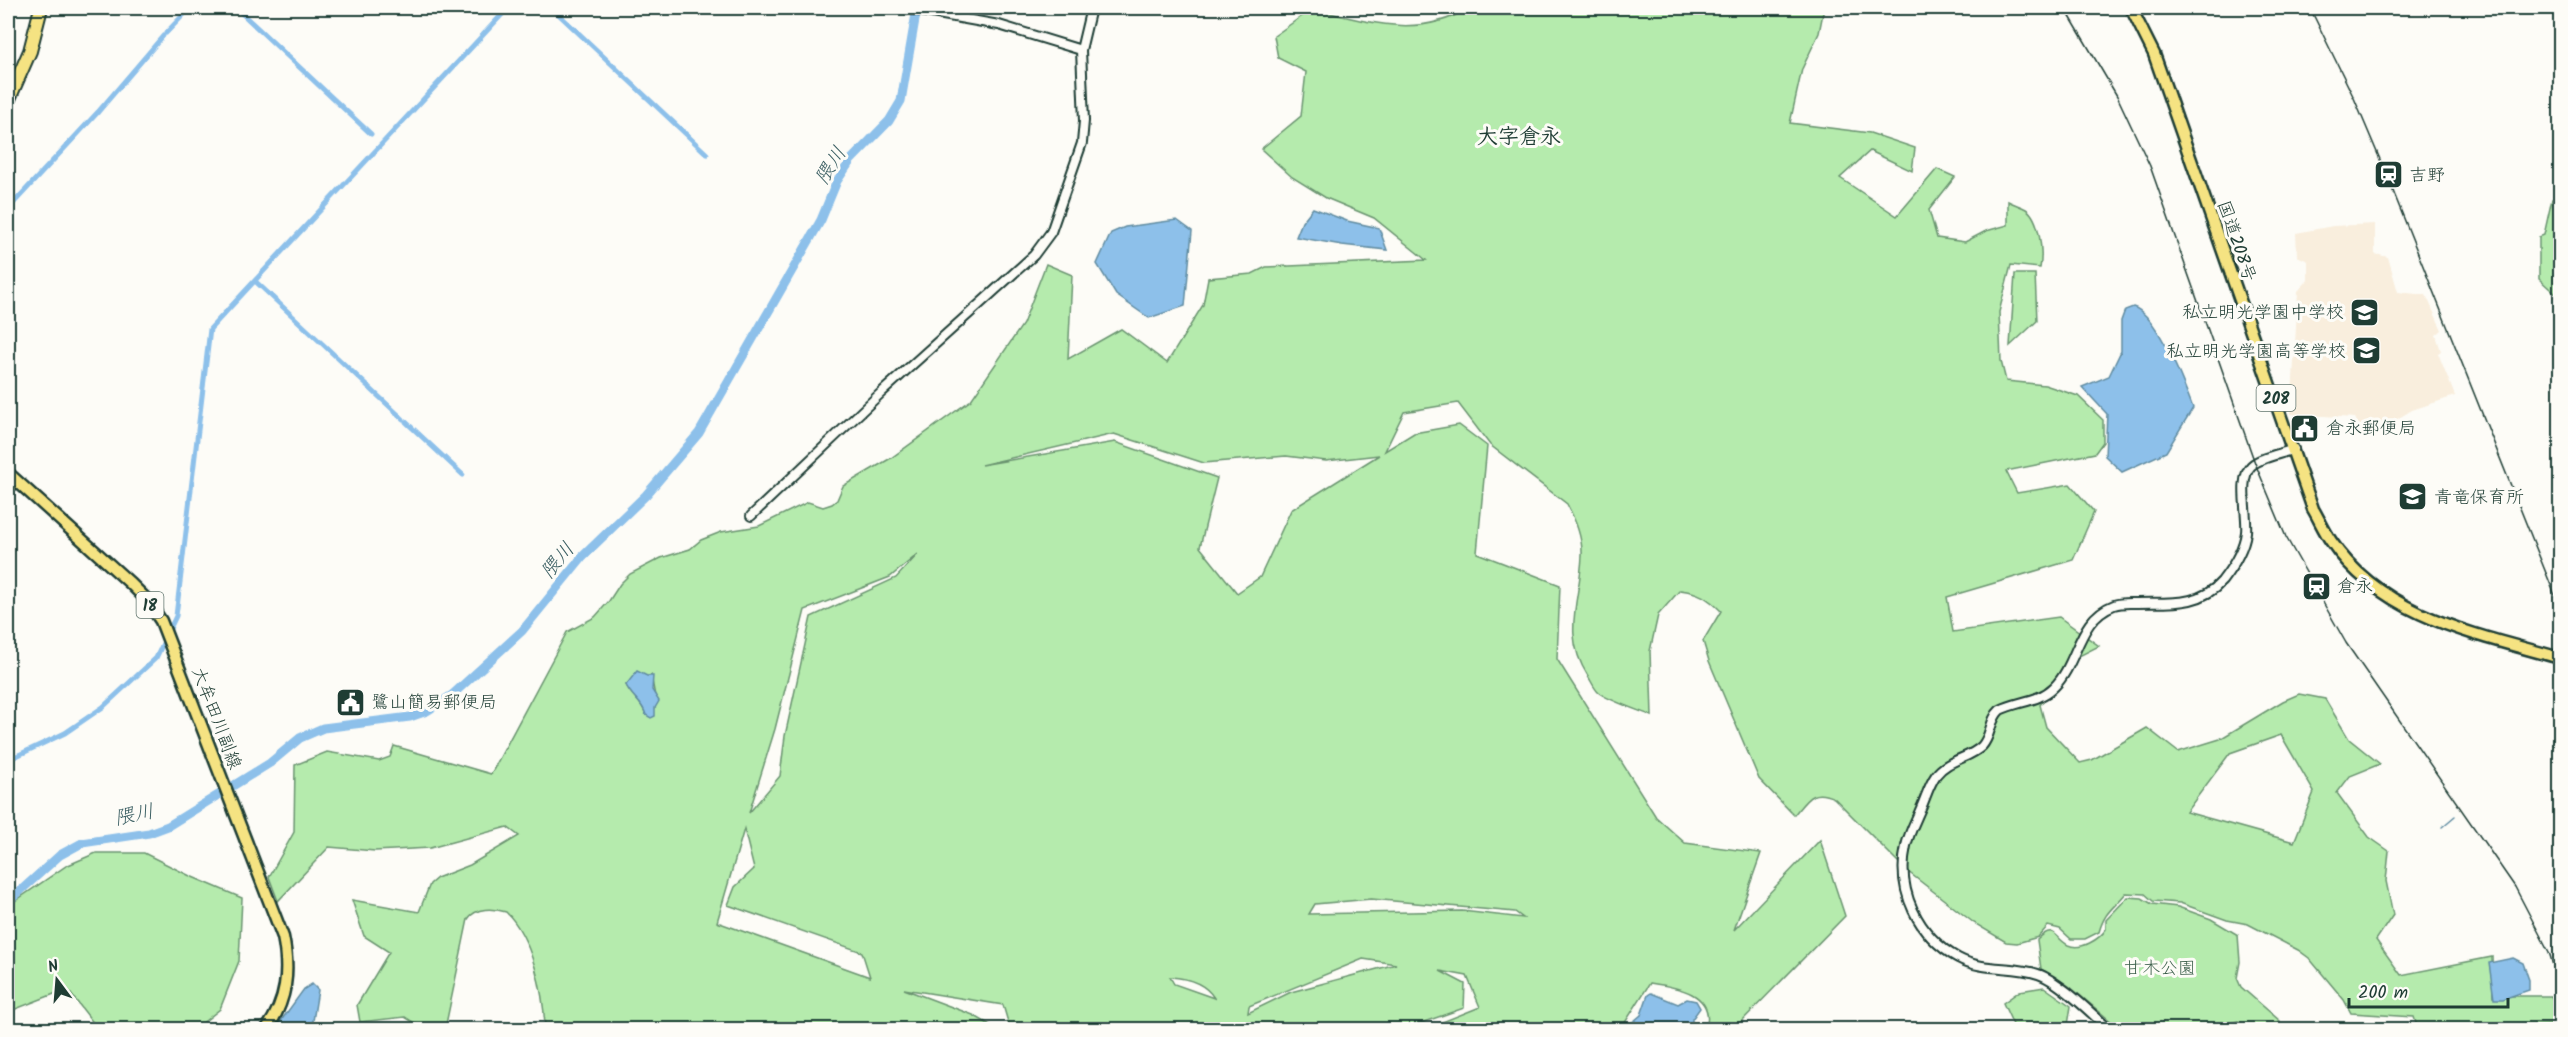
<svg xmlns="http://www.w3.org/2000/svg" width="2568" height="1037" viewBox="0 0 2568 1037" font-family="Kalam,'Klee One',sans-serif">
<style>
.built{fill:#f9eedd}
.green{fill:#b5ebad;stroke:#6a9470;stroke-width:1.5;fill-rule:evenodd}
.water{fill:#8dc0ea;stroke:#618ca1;stroke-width:1.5}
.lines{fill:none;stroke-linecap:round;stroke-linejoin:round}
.stream{stroke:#618ca1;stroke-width:1.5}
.canal{stroke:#8dc0ea;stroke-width:5}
.river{stroke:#8dc0ea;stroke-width:9}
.tertiary-casing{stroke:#1f3d34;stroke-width:12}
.primary-casing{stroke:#1f3d34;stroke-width:15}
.trunk-casing{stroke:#1f3d34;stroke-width:15}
.motorway-casing{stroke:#1f3d34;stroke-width:16}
.tertiary{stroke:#fdfcf7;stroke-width:8}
.primary{stroke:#f5e382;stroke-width:10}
.trunk{stroke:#f5e382;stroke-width:10}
.motorway{stroke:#f5e382;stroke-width:12}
.rail{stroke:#1f3d34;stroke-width:1.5}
.labels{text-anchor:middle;stroke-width:6;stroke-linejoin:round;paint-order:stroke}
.shield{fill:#fdfcf7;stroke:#62766e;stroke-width:1.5}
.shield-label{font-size:16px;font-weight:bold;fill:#1f3d34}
.poi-label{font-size:18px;fill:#1f3d34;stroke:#fdfcf7;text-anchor:start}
.street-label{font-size:18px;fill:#1f3d34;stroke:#fdfcf7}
.park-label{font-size:18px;fill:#3d604c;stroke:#fdfcf7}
.water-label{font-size:20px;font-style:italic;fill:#3a5e62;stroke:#fdfcf7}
.quarter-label{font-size:21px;font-weight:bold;fill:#1f3d34;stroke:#fdfcf7}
</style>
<rect width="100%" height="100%" fill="#fdfcf7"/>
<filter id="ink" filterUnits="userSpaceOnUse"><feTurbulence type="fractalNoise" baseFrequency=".0167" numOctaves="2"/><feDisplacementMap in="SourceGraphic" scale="12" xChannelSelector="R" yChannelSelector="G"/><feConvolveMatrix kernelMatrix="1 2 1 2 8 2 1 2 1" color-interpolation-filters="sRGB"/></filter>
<g filter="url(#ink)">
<g class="built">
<path d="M2375,224v30l13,3 10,35 28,3 16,35 -6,5 5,16 -3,2 17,43 -43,14 -36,22 -15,-2 -6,-12 -64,-4 7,-123 10,-11v-19l-11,-5 -1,-23 37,-7z"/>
<path d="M2560,1024v5l-110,1v-4z"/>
</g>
<g class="green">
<path d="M1469,8h355l-5,25 -17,36 -12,54 80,10 45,15 -3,23 -42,-20 -30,27 57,38 40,-47 18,8 -26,33 8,28 28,4 21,-11 22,-6v-24c5,3 13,5 18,8 14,9 17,44 14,59l-29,-3 -12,47 2,49 5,20 39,4 33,11 25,24v22l-8,11 -89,18 11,22 53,-9 24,28 -21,48 -126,37 6,35 106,-15 40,29 -26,13 -33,46 6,22 34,36 12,-3 55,-32 31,24 42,-13 63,-38 16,-7 26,5 24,40 31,25 -30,12 -13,17 32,44 20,14 -3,30 7,34 -17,25 25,35 91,-18 1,39h58l7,12 2,16 -109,2 -1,3h-32l-4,-12 -63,-4 -7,-13 -35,-42 -11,-8 -50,-26 -21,-4 -47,-17 -27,-2 -8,-7 -19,-1c-13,16 -21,18 -27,39l-14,7h-14l-11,-10 -12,-3 -10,11 -21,6 -11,-1 -32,-19 -67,-52 -73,-73c-22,-10 -27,1 -40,17l-35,-36 -50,-118 -6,-20 18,-30c-13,-13 -22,-19 -41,-21l-22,25 -8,36 2,65c-12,-5 -47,-17 -54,-24 -4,-4 -7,-11 -10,-16 -27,-42 -8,-75 -6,-120 1,-18 -7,-37 -15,-52l-77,-59 -32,-42 -54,9 -19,39 29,-18 45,-8 28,21 -10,107 83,32 -3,74 99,158 29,26 76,10 -27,77 86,-90 25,76 -111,113h-28c10,-36 -29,-42 -56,-46l-29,46h-196l55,-22 -13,-31 -27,-5 25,13 -1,24 -60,21h-394l-7,-24 -99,-16 69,26 24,14h-452c-1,-35 -13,-92 -39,-117 -13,-4 -30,-5 -38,7l-23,110h-21l-19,-12 -45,5 -3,-17 32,-53 -25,-16 -12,-36 67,12 11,-28 7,-6 33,-13 49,-29 -12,-9 -77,21 -55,3 -46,-4 -51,54 -9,-24 25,-45 1,-67 32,-13 52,9 11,-4 4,-11 97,28 76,-142 28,-15 14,-16 11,-17 10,-10 31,-16 29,-9 11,-9 20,-8 38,-6 49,-24 15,5 9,-3 5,-4 6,-14 48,-28 80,-58 52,-76 23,-60 26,11 -4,84 53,-30 46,34 36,-58 5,-27 44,-4 14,-7 160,-7 -52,-42 -48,-20 -34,-21 -31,-28 40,-33 5,-44 -28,-14 -4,-22 38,-27c54,12 106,31 157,-1zM1114,434l90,29 82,-7 40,5 53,-6 -88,55 -31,67 -23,16 -37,-46 17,-69 -102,-36 -134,23zM918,554l-22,24 -85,39 -26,119 -5,40 -31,37 26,-84 30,-119 85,-33zM651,675l4,21v12l-9,7c-4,-14 -14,-17 -20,-30zM2281,735l33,57 -20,50 -108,-30 44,-59zM744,829l10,40 -19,18 -7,18 134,47 8,25 -153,-55zM1371,899l144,13 8,6 -61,-7 -153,3 6,-10zM1363,959l33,5 -105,28 -43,21 1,-7zM1170,977c16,1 35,6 44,21l-40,-14z"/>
<path d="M2552,199h8v99l-21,-19v-42l5,-2z"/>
<path d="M2015,274h20l2,47 -27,25z"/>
<path d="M96,853h48l46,23 52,22 -3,63 -19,48 -25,20h-97l-31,-40 -59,23v-106l58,-40z"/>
<path d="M2128,897l14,1 10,6 26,3 33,12 27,16 2,27 -3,16 4,9 39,34 -2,4 -35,2 -5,-6 -27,6 -1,2h-90l-51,-43 -28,-17 -4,-29c18,-18 17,-2 31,5 13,6 32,-6 38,-16v-9z"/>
<path d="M2044,987l27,19 -3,19 1,4h-54l-12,-26 17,-12z"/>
</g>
<g class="water">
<path d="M1313,208l34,13 32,7 8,22 -45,-5 -46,-8 6,-15z"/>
<path d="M1177,220l15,11 -7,75 -36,12 -33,-23 -19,-31 14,-31 14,-6z"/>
<path d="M2133,307c25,8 51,77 60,101l-27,44 -44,20 -17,-16 2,-42 -25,-27 27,-11 12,-25v-30l4,-11z"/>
<path d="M637,671l10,5h6l-1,14 7,11 -4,7v8l-4,2 -5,-3c-4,-14 -13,-16 -20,-30z"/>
<path d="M2513,958l10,5 6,17v10l-26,9h-9l-5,-36z"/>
<path d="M312,984l6,6 -5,31 -4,8h-34l29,-40z"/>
<path d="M1651,993l27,11 9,-5 9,2 4,7 -8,11v10h-64v-3l13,-11 7,-20z"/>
</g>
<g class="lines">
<path class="stream" d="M2442,827l13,-11"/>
<g class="canal">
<path d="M236,8l135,126"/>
<path d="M552,8l155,146"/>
<path d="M166,33l24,-25"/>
<path d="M8,209l90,-97 65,-76"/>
<path d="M255,281l148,138"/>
<path d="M406,422l57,53"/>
<path d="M8,760l57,-27 38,-26 53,-49 20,-42 34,-287 298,-321"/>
</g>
<path class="river" d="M8,902l52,-47 22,-12 67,-10 19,-7 102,-63 30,-25 23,-10 87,-11 17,-6 25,-16 70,-64 61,-75 63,-61 53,-62 122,-213 16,-39 14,-21 38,-39 12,-20 16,-93"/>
<defs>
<g id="tertiary">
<path d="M904,8l95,17 82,25"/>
<path d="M751,516l131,-124 152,-137 17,-23 31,-89 2,-22 -3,-71 10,-42"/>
<path d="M2110,1030c-17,-15 -52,-50 -72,-56 -26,-9 -54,-2 -80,-16 -40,-22 -62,-67 -52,-112 3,-13 10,-26 15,-38 5,-11 8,-23 15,-33 12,-16 33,-16 46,-29 10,-11 7,-26 18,-36 18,-9 39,-8 54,-23 25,-25 23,-68 60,-82 7,-3 16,-2 23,-2 31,-1 63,4 85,-22 10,-13 22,-32 24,-49 2,-17 -8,-53 5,-66 9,-9 31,-12 43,-17"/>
</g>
<path id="primary" d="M8,473l122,110 17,17 14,21 122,316c7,34 4,64 -17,93"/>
<path id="trunk" d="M2131,8l23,46 159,455c6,10 11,22 18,32 51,76 147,94 229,117"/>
<path id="motorway" d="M8,101l22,-50 11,-43"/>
</defs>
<use href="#tertiary" class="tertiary-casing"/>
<use href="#primary" class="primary-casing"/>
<use href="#trunk" class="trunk-casing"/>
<use href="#motorway" class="motorway-casing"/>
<use href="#tertiary" class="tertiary"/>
<use href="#primary" class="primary"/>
<use href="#trunk" class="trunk"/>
<use href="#motorway" class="motorway"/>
<g class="rail">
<path d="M2065,8l52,88 33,70 105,297 31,74 60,106 169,244 34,65 11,36"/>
<path d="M2310,8l44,90 33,78 173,432"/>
</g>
</g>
</g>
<defs>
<symbol id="station-square" viewBox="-11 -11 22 22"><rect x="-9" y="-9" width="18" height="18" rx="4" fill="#1f3d34" stroke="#fdfcf7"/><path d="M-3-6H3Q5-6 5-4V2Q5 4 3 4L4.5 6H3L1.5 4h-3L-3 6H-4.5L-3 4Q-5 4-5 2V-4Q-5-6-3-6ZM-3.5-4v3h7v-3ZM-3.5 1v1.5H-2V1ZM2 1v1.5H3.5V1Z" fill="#fff"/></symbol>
<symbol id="school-square" viewBox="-11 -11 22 22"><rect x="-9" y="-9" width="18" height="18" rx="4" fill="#1f3d34" stroke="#fdfcf7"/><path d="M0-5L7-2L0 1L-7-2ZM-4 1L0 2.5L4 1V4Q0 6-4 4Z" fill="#fff"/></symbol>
<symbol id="civic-square" viewBox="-11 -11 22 22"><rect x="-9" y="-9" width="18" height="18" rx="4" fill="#1f3d34" stroke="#fdfcf7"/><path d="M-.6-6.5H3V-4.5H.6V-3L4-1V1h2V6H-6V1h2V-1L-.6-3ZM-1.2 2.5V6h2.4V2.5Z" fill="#fff"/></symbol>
</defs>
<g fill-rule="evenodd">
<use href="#station-square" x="2372" y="158" width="33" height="33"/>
<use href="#school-square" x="2348" y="296" width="33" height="33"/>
<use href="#school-square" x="2350" y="334" width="33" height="33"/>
<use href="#civic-square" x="2288" y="412" width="33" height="33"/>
<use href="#school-square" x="2396" y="480" width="33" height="33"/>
<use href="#station-square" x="2300" y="570" width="33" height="33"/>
<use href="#civic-square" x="334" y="686" width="33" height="33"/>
</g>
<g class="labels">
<g class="shield">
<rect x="2256.5" y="385" width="39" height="26" rx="4.5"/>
<rect x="136.5" y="592" width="27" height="26" rx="4.5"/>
</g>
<g class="shield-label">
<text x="2276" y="404">208</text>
<text x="150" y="611">18</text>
</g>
<g class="poi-label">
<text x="2409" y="181">吉野</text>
<text x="2344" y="318" text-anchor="end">私立明光学園中学校</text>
<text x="2346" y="357" text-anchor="end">私立明光学園高等学校</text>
<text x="2326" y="434">倉永郵便局</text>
<text x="2434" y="503">青竜保育所</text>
<text x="2337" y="592">倉永</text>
<text x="371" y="708">鷺山簡易郵便局</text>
</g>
<g class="street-label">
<text transform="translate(2237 241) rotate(71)" y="6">国道208号</text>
<text transform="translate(217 718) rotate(69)" y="6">大牟田川副線</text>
</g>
<g class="park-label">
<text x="2160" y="974">甘木公園</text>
</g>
<g class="water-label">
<text transform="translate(830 165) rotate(-58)" y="7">隈川</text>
<text transform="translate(557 560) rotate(-50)" y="7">隈川</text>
<text transform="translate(134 814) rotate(-11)" y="7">隈川</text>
</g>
<g class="quarter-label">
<text x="1519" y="143">大字倉永</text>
</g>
</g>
<rect width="2568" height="1037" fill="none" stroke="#fdfcf7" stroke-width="30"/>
<rect x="15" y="15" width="2538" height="1007" fill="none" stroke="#1f3d34" stroke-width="2" filter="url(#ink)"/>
<g transform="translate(57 980) rotate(344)" stroke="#fdfcf7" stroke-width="4.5" paint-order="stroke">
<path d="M0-4.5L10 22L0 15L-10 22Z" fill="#1f3d34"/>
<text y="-9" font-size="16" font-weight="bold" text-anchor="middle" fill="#1f3d34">N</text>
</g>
<path d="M2349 998v9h159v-9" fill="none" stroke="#1f3d34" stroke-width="3"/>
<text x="2358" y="998" font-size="18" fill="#1f3d34" stroke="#fdfcf7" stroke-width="4.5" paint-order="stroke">200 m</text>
</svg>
